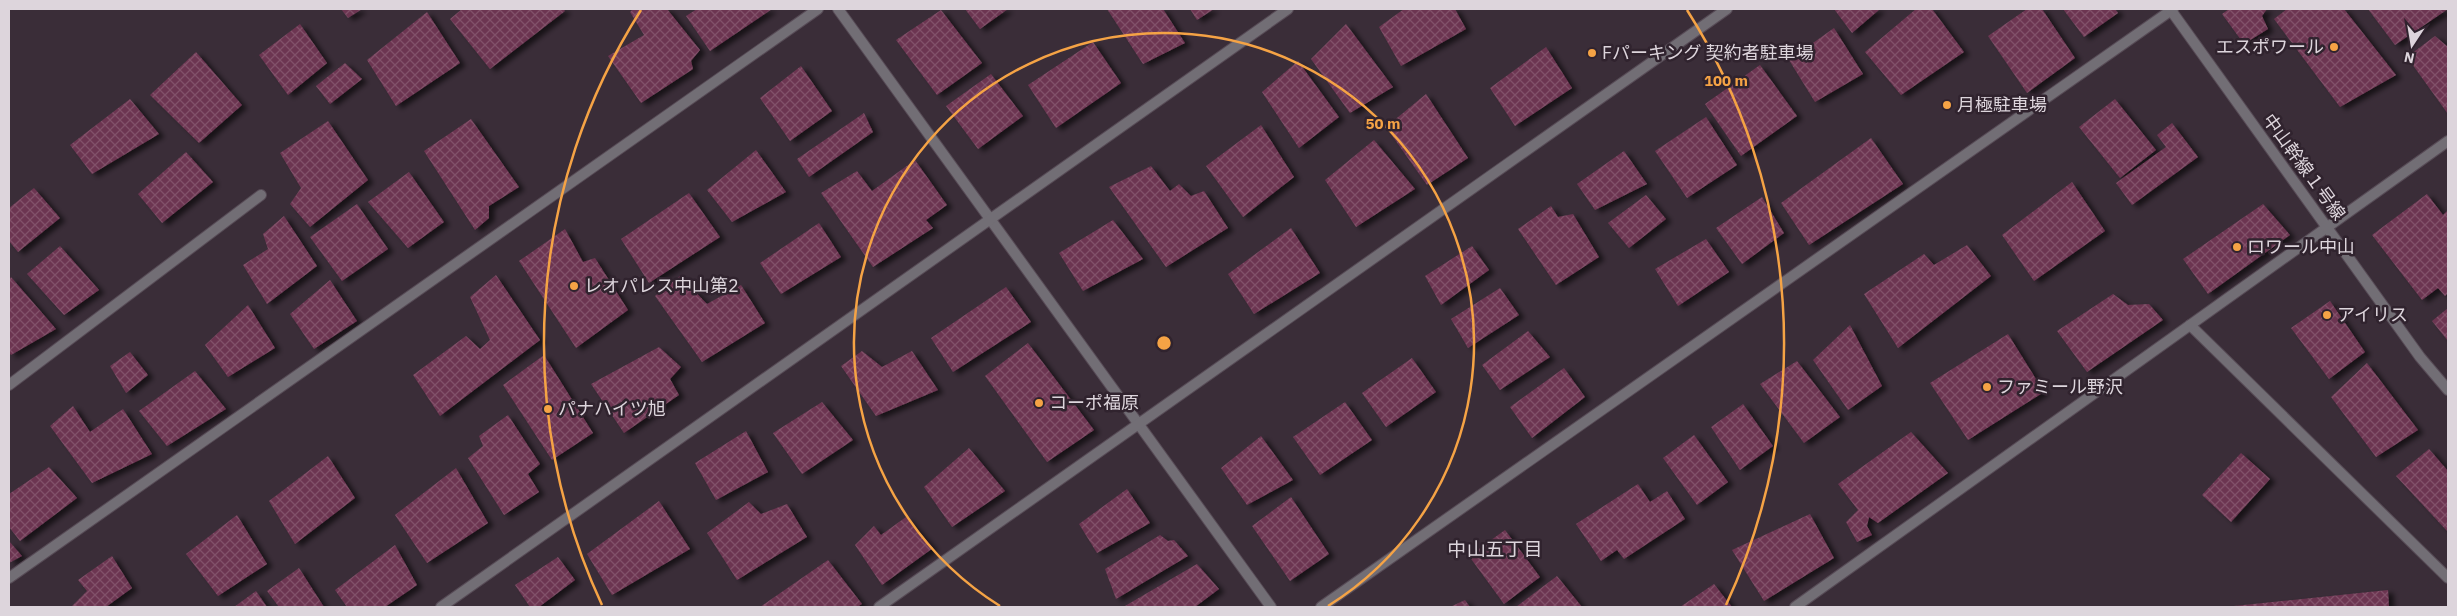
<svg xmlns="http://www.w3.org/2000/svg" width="2457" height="616" viewBox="0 0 2457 616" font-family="'IBM Plex Sans','Noto Sans JP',sans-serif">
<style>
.building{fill:url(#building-cross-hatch);filter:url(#shadow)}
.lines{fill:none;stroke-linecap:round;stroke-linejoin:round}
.service-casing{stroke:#574b56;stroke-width:12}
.minor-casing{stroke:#574b56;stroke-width:12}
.tertiary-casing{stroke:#574b56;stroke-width:12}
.service{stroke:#726e75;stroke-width:10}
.minor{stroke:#726e75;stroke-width:10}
.tertiary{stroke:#726e75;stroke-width:10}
.ring{fill:none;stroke:#f5a345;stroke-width:2.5}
.poi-dot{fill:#f5a345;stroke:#30232e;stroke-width:2}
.labels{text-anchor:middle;stroke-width:5;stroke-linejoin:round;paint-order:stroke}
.poi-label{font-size:18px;fill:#ddd5dc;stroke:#30232e;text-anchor:start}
.street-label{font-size:18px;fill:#ddd5dc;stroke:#30232e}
.neighbourhood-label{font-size:19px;fill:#ddd5dc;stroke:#30232e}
.centre{fill:#f5a345;stroke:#30232e;stroke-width:2.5}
.ring-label{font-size:15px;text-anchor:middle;font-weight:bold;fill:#f5a345;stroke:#30232e;stroke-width:5;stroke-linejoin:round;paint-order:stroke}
</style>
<defs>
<pattern id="building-cross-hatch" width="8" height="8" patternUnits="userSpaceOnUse" patternTransform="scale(1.25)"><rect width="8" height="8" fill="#6c3551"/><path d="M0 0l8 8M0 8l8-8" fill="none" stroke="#815169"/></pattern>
<filter id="shadow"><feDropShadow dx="5.5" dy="3" stdDeviation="2.5" flood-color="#0009"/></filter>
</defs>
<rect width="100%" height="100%" fill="#3a2d38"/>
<g class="building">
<path d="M341,9h21l-14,9z"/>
<path d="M462,9h101l2,2 -75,58 -40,-50z"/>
<path d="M633,9h34l33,41 -9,11 2,8 -52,34 -33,-47 36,-21 -14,-23z"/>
<path d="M697,9h75l-62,42 -24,-35z"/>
<path d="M965,9h43l-28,20z"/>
<path d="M1107,9h56l22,34 -42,21z"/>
<path d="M1190,9h24l-17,11z"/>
<path d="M1404,9h51l11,20 -65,37 -22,-39z"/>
<path d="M1834,9h46l-28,24z"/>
<path d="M1916,9h16l32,43 -63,43 -36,-43z"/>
<path d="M2027,9h15l33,49 -48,35 -39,-57z"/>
<path d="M2063,9h52l3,4 -34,24z"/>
<path d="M2229,9h38l-5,7 6,13 -24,15 -22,-30z"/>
<path d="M2287,9h57l52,66 -56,32 -66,-88z"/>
<path d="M2368,9h80l-53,36z"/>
<path d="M941,10l41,53 -45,32 -41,-55z"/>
<path d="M427,12l33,51 -64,43 -29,-46z"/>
<path d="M300,24l27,39 -39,32 -29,-40z"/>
<path d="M1346,24l47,63 -43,26 -39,-54z"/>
<path d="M1834,28l29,46 -48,28 -26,-42z"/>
<path d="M2435,36l13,11v67l-41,-57z"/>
<path d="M1093,42l28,41 -65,45 -28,-43z"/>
<path d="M1546,47l26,41 -57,38 -25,-38z"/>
<path d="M196,52l46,53 -43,38 -49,-48z"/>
<path d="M1298,61l41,56 -40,31 -37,-56z"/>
<path d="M345,63l17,16 -32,25 -14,-18z"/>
<path d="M1760,65l37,51 -56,40 -36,-52z"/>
<path d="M801,66l31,45 -42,30 -30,-43z"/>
<path d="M991,74l32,42 -45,33 -32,-43z"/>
<path d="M1426,94l42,64 -41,27 -41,-58z"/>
<path d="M130,99l29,35 -67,40 -22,-29z"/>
<path d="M2115,99l41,51 -36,28 -41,-51z"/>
<path d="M864,113l9,19 -64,45 -12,-18z"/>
<path d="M1706,117l31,48 -50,33 -32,-47z"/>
<path d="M471,119l48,68 -30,19v12l-14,12 -51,-79z"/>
<path d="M328,121l40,59 -58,47 -20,-23 11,-16 -21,-35z"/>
<path d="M2172,123l26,34 -66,48 -16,-22 50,-36 -9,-12z"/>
<path d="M1261,125l33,52 -51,40 -37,-51z"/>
<path d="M1871,138l32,46 -94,61 -28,-42z"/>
<path d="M1374,140l41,49 -59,38 -31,-47z"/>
<path d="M756,150l30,42 -54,30 -25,-32z"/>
<path d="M1624,151l23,33 -52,26 -18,-26z"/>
<path d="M186,152l27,30 -51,41 -24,-29z"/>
<path d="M915,160l32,45 -21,15 7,8 -60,39 -52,-74 36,-22 15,20z"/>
<path d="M1151,166l19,25 9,-7 12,12 13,-5 24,37 -62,39 -57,-80z"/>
<path d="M409,172l35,50 -36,26 -40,-46z"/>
<path d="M2072,182l33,49 -71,50 -32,-46z"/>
<path d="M34,188l26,30 -42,34 -9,-11v-33z"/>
<path d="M689,193l31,44 -71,46 -28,-44z"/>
<path d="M2427,194l16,21 5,-5v83l-3,3 -7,-8 -16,12 -50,-65z"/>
<path d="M1646,195l20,24 -37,29 -21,-25z"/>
<path d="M1762,197l22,36 -42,31 -26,-36z"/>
<path d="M357,204l31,45 -46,32 -32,-44z"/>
<path d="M2263,204l27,31 -82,59 -25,-35z"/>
<path d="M1551,206l7,11 15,-3 26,43 -43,28 -38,-56z"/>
<path d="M284,216l33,50 -50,38 -24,-39 25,-16 -5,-15z"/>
<path d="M1113,220l30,39 -60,32 -24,-38z"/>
<path d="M819,223l22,34 -60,37 -21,-31z"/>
<path d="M1291,228l29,45 -66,41 -26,-40z"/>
<path d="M565,229l18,33 12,-4 33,52 -52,38 -57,-87z"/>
<path d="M1706,239l23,33 -51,34 -23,-37z"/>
<path d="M1967,245l24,31 -93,72 -34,-54 60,-40 10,11z"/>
<path d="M60,246l39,44 -35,25 -37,-41z"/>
<path d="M1472,246l17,24 -48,35 -16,-29z"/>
<path d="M496,275l44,65 -100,76 -27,-41 53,-39 14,13 10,-9 -20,-43z"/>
<path d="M680,276l27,28 34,-19 24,38 -63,39 -47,-66z"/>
<path d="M11,277l45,52 -45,26 -2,-3v-72z"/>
<path d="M330,280l27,41 -43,28 -24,-35z"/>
<path d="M1006,287l25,35 -78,50 -22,-34z"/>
<path d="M1500,288l19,27 -51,33 -17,-29z"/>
<path d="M2113,294l15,11 21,-1 14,16 -76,52 -30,-41z"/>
<path d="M2330,301l35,51 -36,27 -38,-51z"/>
<path d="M248,305l27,43 -47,29 -23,-32z"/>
<path d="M2448,308v33l-16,-20z"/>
<path d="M1850,325l32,61 -34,24 -35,-50z"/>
<path d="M1528,331l22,26 -50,33 -18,-25z"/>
<path d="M2008,334l36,58 -76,48 -38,-57z"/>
<path d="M1028,343l66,87 -47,32 -62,-86z"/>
<path d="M659,347l22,20 -11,12 9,16 -55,38 -33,-49z"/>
<path d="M862,351l20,16 30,-16 26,39 -62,26 -35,-50z"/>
<path d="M130,352l18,23 -22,18 -16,-27z"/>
<path d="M544,355l49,78 -41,27 -49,-75z"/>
<path d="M1412,358l24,34 -50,35 -24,-34z"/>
<path d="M1797,361l43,56 -36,26 -44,-59z"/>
<path d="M2367,363l51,67 -42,27 -45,-60z"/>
<path d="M1564,368l21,29 -53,41 -22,-31z"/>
<path d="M195,371l31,38 -59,37 -28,-35z"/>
<path d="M822,402l31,38 -51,34 -29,-41z"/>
<path d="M1345,402l27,38 -52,35 -27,-38z"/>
<path d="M1743,404l30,42 -33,24 -29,-43z"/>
<path d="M73,406l17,26 33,-23 29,45 -60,29 -42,-57z"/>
<path d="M508,415l32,49 -12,10 11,18 -35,23 -36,-57 15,-12 -4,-10z"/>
<path d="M746,431l22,41 -52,28 -21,-37z"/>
<path d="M1911,432l37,41 -70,50 -9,-6 -2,9 5,9 -15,7 -11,-20 12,-12 -20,-26z"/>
<path d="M1694,435l34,47 -31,23 -34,-47z"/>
<path d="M1261,436l32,44 -46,25 -26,-37z"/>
<path d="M969,448l36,43 -53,36 -28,-40z"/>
<path d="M2429,449l19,22v61l-52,-56z"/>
<path d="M2241,453l29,26 -39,43 -29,-27z"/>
<path d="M328,456l27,42 -60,46 -26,-43z"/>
<path d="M49,467l28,31 -57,43 -11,-14v-33z"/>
<path d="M456,468l32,55 -61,40 -32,-48z"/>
<path d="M1638,484l12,18 17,-11 18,28 -61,40 -7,-9 -16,11 -25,-37z"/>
<path d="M1127,489l23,34 -53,30 -18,-29z"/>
<path d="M1291,497l38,57 -39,27 -38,-55z"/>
<path d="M659,501l31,48 -78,46 -25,-41z"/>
<path d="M749,502l12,12 26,-10 20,33 -70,43 -30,-47z"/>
<path d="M1810,514l24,44 -70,43 -32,-51z"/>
<path d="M237,515l30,49 -49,32 -32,-42z"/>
<path d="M906,517l27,31 -51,37 -27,-40 19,-19 7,9z"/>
<path d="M1505,530l35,47 -36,27 -35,-48z"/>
<path d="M1160,535l8,6 6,-1 14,16 -72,43 -11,-30z"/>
<path d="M9,541l13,15 -13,7z"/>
<path d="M395,545l22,40 -32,22h-38l-12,-17z"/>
<path d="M112,556l20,32 -26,19h-35l16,-16 -9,-11z"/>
<path d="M558,557l17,23 -36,27h-9l-15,-22z"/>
<path d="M828,560l34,44 -5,3h-97z"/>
<path d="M1197,564l22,25 -24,18h-69l-1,-1z"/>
<path d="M299,568l25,39h-45l-12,-16z"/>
<path d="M1557,576l25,31h-66z"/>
<path d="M1714,584l18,23h-52z"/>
<path d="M2388,590l1,17h-155v-1z"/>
<path d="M256,591l11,16h-33z"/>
<path d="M1465,600l5,7h-20z"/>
</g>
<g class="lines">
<defs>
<g id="service">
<path d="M2190,325l258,253"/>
<path d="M9,385l252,-190"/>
</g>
<g id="minor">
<path d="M838,9l433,598"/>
<path d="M9,578l809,-569"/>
<path d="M441,607l847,-598"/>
<path d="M879,607l848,-598"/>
<path d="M1321,607l852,-598"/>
<path d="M1795,607l653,-466"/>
</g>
<path id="tertiary" d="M2170,9l250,348 28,33"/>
</defs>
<use href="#service" class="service-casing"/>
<use href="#minor" class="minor-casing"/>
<use href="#tertiary" class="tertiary-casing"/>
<use href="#service" class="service"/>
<use href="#minor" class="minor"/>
<use href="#tertiary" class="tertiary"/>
</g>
<g class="ring">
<path d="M1000 606A310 310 0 1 1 1328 606"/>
<path d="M602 605A620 620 0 0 1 641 10M1687 10A620 620 0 0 1 1726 605"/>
</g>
<g class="poi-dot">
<circle cx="2334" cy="47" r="5"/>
<circle cx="1592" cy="53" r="5"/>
<circle cx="1947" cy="105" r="5"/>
<circle cx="2237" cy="247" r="5"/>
<circle cx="574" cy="286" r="5"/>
<circle cx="2327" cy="315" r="5"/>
<circle cx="1987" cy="387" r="5"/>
<circle cx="1039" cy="403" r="5"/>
<circle cx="548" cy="409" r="5"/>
</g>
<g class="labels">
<g class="poi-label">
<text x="2324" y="53" text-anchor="end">エスポワール</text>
<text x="1602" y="59">Fパーキング 契約者駐車場</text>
<text x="1957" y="111">月極駐車場</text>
<text x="2247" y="253">ロワール中山</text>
<text x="584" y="292">レオパレス中山第2</text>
<text x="2337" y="321">アイリス</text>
<text x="1997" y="393">ファミール野沢</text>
<text x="1049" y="409">コーポ福原</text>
<text x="558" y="415">パナハイツ旭</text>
</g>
<g class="street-label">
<text transform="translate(2304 167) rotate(54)" y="6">中山幹線１号線</text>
</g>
<g class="neighbourhood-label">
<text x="1495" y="556">中山五丁目</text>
</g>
</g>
<circle cx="1164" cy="343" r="8" class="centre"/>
<g class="ring-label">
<text x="1726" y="86">100 m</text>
<text x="1383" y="129">50 m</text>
</g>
<rect width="2457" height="616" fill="none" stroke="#ddd5dc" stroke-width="20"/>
<g transform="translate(2412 45) rotate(192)" stroke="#30232e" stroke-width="4" paint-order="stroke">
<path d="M0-4L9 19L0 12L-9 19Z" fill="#ddd5dc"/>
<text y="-8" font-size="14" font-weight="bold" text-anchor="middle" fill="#ddd5dc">N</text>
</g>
</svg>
